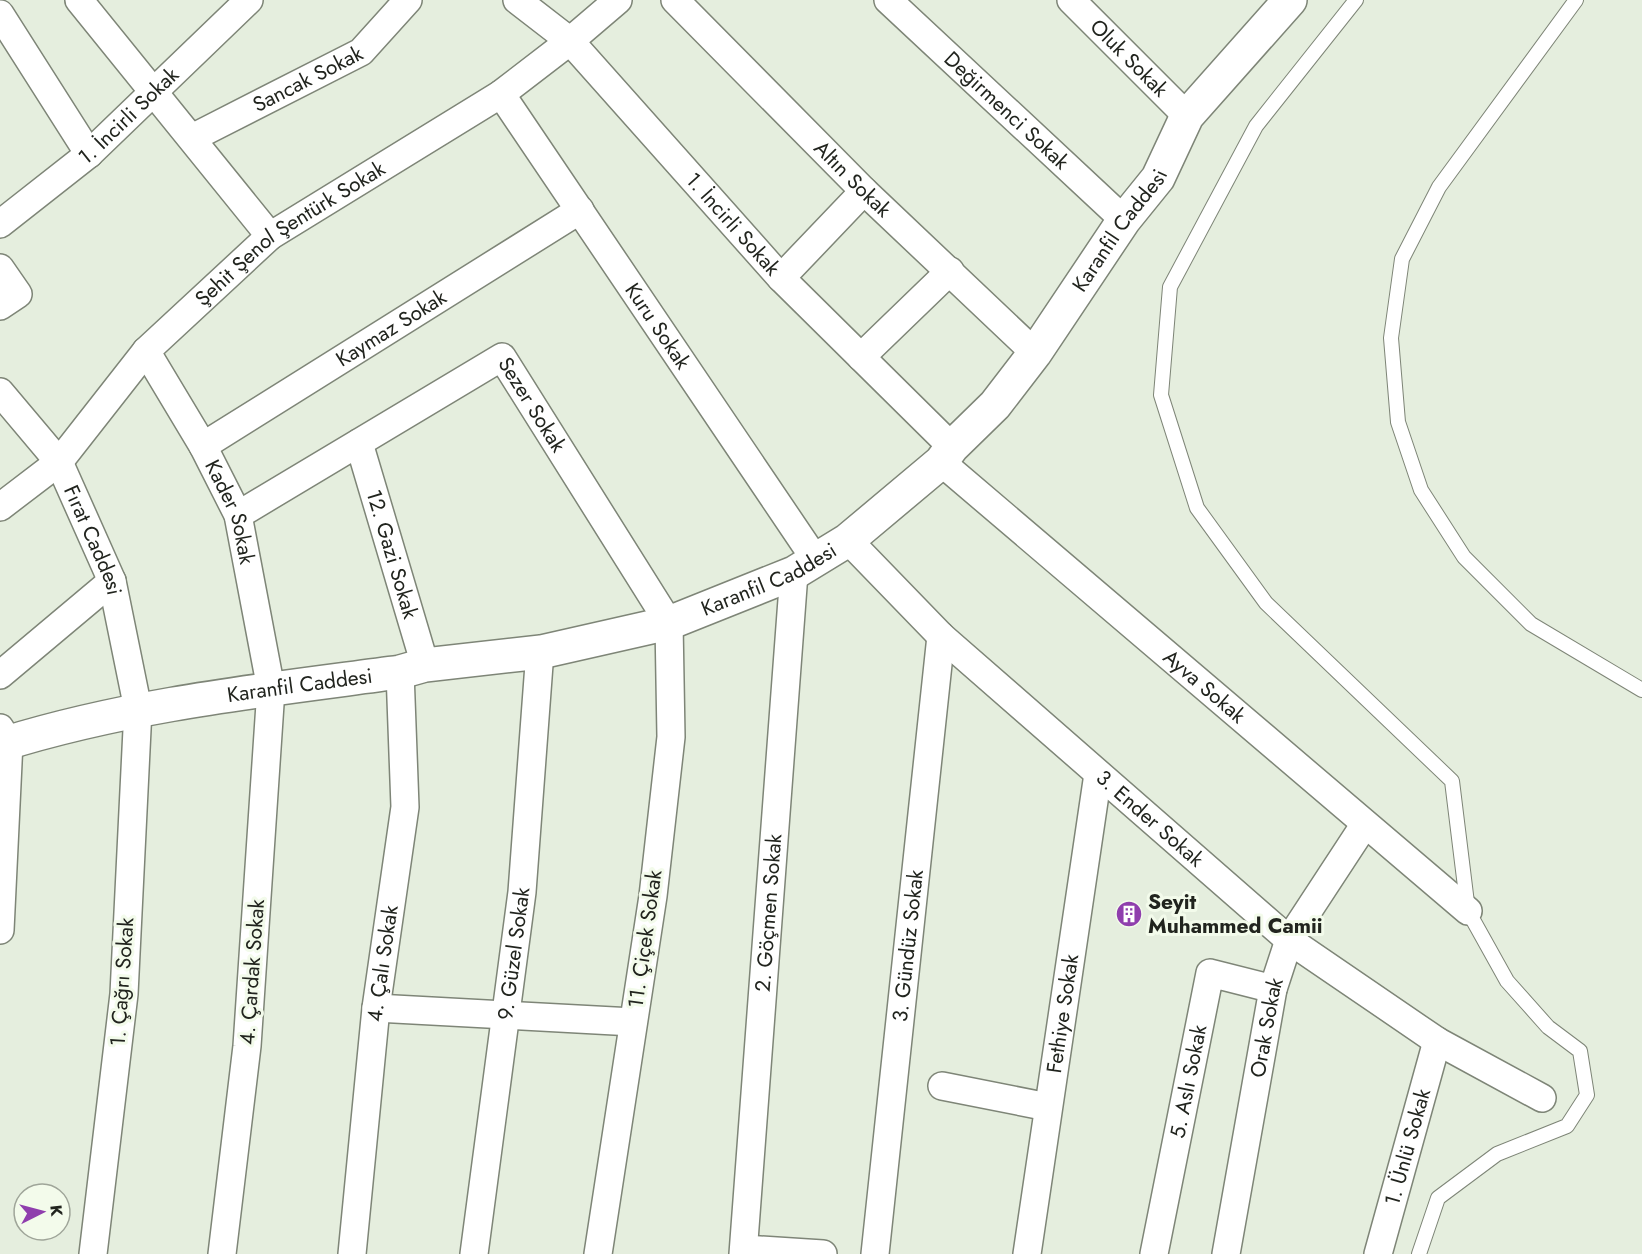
<svg xmlns="http://www.w3.org/2000/svg" width="1642" height="1254" viewBox="0 0 1642 1254" font-family="Jost,sans-serif">
<style>
.lines{fill:none;stroke-linecap:round;stroke-linejoin:round}
.lane-casing{stroke:#7e8577;stroke-width:16}
.street-casing{stroke:#7e8577;stroke-width:30}
.secondary-casing{stroke:#7e8577;stroke-width:36}
.lane{stroke:#fff;stroke-width:14}
.street{stroke:#fff;stroke-width:27}
.secondary{stroke:#fff;stroke-width:33}
.labels{text-anchor:middle;stroke-width:6;stroke-linejoin:round;paint-order:stroke}
.street-label{font-size:21px;fill:#21241e;stroke:#f3fbeb}
.poi-label{font-size:21px;font-weight:bold;fill:#21241e;stroke:#f3fbeb;text-anchor:start}
</style>
<rect width="100%" height="100%" fill="#e5eede"/>
<g class="lines">
<defs>
<g id="lane">
<path d="M1356,0l-100,126 -86,161 -9,108 36,113 69,95 186,178 16,130 39,70 41,46 32,24 7,44 -20,31 -70,28 -59,44 -19,56"/>
<path d="M1576,0l-137,187 -37,72 -11,79 7,84 23,68 43,67 67,67 111,66"/>
</g>
<g id="street">
<path d="M79,0l191,236"/>
<path id="s1" d="M517,0l53,41 211,237 171,169"/>
<path id="s2" d="M675,0l189,191 171,162"/>
<path id="s3" d="M888,0l236,220"/>
<path id="s4" d="M1071,0l116,116"/>
<path d="M0,14l89,140"/>
<path id="s5" d="M501,94l314,465"/>
<path id="s6" d="M192,138l169,-86 47,-52"/>
<path id="s7" d="M0,224l89,-70 160,-154"/>
<path d="M0,268l18,26 -18,12"/>
<path d="M781,278l83,-87"/>
<path id="s8" d="M146,351l57,95 35,69 33,174 -24,357 -25,208"/>
<path d="M861,357l89,-86"/>
<path id="s9" d="M0,392l59,70 53,119 26,128 -14,285 -31,260"/>
<path id="s10" d="M359,443l66,222"/>
<path id="s11" d="M203,446l377,-236"/>
<path id="s12" d="M941,462l527,449"/>
<path id="s13" d="M0,507l59,-45 87,-111 124,-115 231,-142 69,-53 48,-41"/>
<path id="s14" d="M238,515l264,-158 167,266 2,114 -18,159 -55,358"/>
<path id="s15" d="M848,540l93,96 348,304 148,101 105,57"/>
<path d="M0,675l112,-94"/>
<path d="M0,728l9,14 -9,188"/>
<path d="M376,1008l257,14"/>
<path d="M942,1086l106,21"/>
<path d="M744,1249l79,5"/>
<path id="s16" d="M352,1254l24,-246 29,-201 -5,-135"/>
<path id="s17" d="M474,1254l48,-362 18,-241"/>
<path id="s18" d="M743,1254l51,-681"/>
<path id="s19" d="M875,1254l66,-618"/>
<path id="s20" d="M1027,1254l71,-480"/>
<path id="s21" d="M1154,1254l56,-281 63,16"/>
<path id="s22" d="M1226,1254l47,-265 16,-49 76,-116"/>
<path id="s23" d="M1378,1254l59,-213"/>
</g>
<g id="secondary">
<path id="s24" d="M0,745c130,-41 266,-55 400,-73l25,-7 116,-13 128,-29 125,-50 54,-33 93,-78 11,-15 43,-42 40,-52 89,-133 34,-42 29,-62 103,-116"/>
</g>
</defs>
<use href="#lane" class="lane-casing"/>
<use href="#street" class="street-casing"/>
<use href="#secondary" class="secondary-casing"/>
<use href="#lane" class="lane"/>
<use href="#street" class="street"/>
<use href="#secondary" class="secondary"/>
</g>
<defs>
<symbol id="building-disc" viewBox="-11 -11 22 22"><circle r="9.5" fill="#8f3ead" stroke="#f3fbeb"/><path d="M-4-6H4V6H1V3H-1V6H-4ZM-2.5-4.3h1.7v1.8h-1.7ZM.8-4.3h1.7v1.8H.8ZM-2.5-1h1.7V.8h-1.7ZM.8-1h1.7V.8H.8Z" fill="#fff"/></symbol>
</defs>
<g fill-rule="evenodd">
<use href="#building-disc" x="1114" y="899" width="30" height="30"/>
</g>
<g class="labels">
<g class="street-label">
<text dy="7" stroke="none"><textPath href="#s4" startOffset="82">Oluk Sokak</textPath></text>
<text dy="7" stroke="none"><textPath href="#s6" startOffset="130">Sancak Sokak</textPath></text>
<text dy="7" stroke="none"><textPath href="#s3" startOffset="162">Değirmenci Sokak</textPath></text>
<text dy="7" stroke="none"><textPath href="#s7" startOffset="168">1. İncirli Sokak</textPath></text>
<text dy="7" stroke="none"><textPath href="#s2" startOffset="252">Altın Sokak</textPath></text>
<text dy="7" stroke="none"><textPath href="#s1" startOffset="312">1. İncirli Sokak</textPath></text>
<text dy="7" stroke="none"><textPath href="#s24" startOffset="1294">Karanfil Caddesi</textPath></text>
<text dy="7" stroke="none"><textPath href="#s13" startOffset="402">Şehit Şenol Şentürk Sokak</textPath></text>
<text dy="7" stroke="none"><textPath href="#s5" startOffset="280">Kuru Sokak</textPath></text>
<text dy="7" stroke="none"><textPath href="#s11" startOffset="222">Kaymaz Sokak</textPath></text>
<text dy="7" stroke="none"><textPath href="#s14" startOffset="364">Sezer Sokak</textPath></text>
<text dy="7" stroke="none"><textPath href="#s8" startOffset="183">Kader Sokak</textPath></text>
<text dy="7" stroke="none"><textPath href="#s9" startOffset="177">Fırat Caddesi</textPath></text>
<text dy="7" stroke="none"><textPath href="#s10" startOffset="116">12. Gazi Sokak</textPath></text>
<text dy="7" stroke="none"><textPath href="#s24" startOffset="790">Karanfil Caddesi</textPath></text>
<text dy="7" stroke="none"><textPath href="#s24" startOffset="306">Karanfil Caddesi</textPath></text>
<text dy="7" stroke="none"><textPath href="#s12" startOffset="346">Ayva Sokak</textPath></text>
<text dy="7" stroke="none"><textPath href="#s15" startOffset="411">3. Ender Sokak</textPath></text>
<text dy="7" stroke="none"><textPath href="#s18" startOffset="342">2. Göçmen Sokak</textPath></text>
<text transform="translate(645 939) rotate(-82)" y="7">11. Çiçek Sokak</text>
<text dy="7" stroke="none"><textPath href="#s19" startOffset="310">3. Gündüz Sokak</textPath></text>
<text dy="7" stroke="none"><textPath href="#s17" startOffset="303">9. Güzel Sokak</textPath></text>
<text dy="7" stroke="none"><textPath href="#s16" startOffset="292">4. Çalı Sokak</textPath></text>
<text transform="translate(252 972) rotate(-86)" y="7">4. Çardak Sokak</text>
<text transform="translate(122 982) rotate(-86)" y="7">1. Çağrı Sokak</text>
<text dy="7" stroke="none"><textPath href="#s20" startOffset="243">Fethiye Sokak</textPath></text>
<text dy="7" stroke="none"><textPath href="#s22" startOffset="230">Orak Sokak</textPath></text>
<text dy="7" stroke="none"><textPath href="#s21" startOffset="176">5. Aslı Sokak</textPath></text>
<text dy="7" stroke="none"><textPath href="#s23" startOffset="111">1. Ünlü Sokak</textPath></text>
</g>
<g class="poi-label">
<text x="1148" y="909">Seyit<tspan x="1148" dy="24">Muhammed Camii</tspan></text>
</g>
</g>
<g transform="translate(42 1212) rotate(84)"><circle r="28" fill="#f3fbeb" stroke="#9fa599" stroke-width="1.5"/>
<path d="M0-4.5L10 22L0 15L-10 22Z" fill="#8f3ead"/>
<text y="-9" font-size="16" font-weight="bold" text-anchor="middle" fill="#21241e">K</text>
</g>
</svg>
